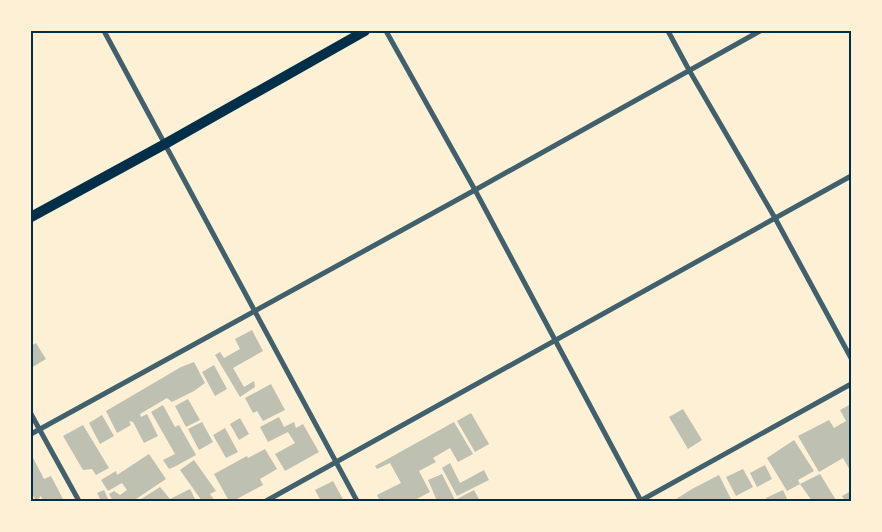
<svg xmlns="http://www.w3.org/2000/svg" width="882" height="532" viewBox="0 0 882 532" font-family="Commissioner,sans-serif">
<style>
.building{fill:#bec0b2}
.lines{fill:none;stroke-linecap:round;stroke-linejoin:round}
.minor{stroke:#3f606c;stroke-width:5}
.secondary{stroke:#003049;stroke-width:10}
.neatline{fill:none;stroke:#003049;stroke-width:2}
</style>
<rect width="100%" height="100%" fill="#fdf0d5"/>
<g class="building">
<path d="M252,330l11,21 -30,17 11,19 10,-6 1,6 -15,10 -25,-42 5,-3 4,6 16,-9 -5,-10z"/>
<path d="M36,343l10,16 -15,9v-22z"/>
<path d="M194,362l11,21 -11,8 -22,11 -5,-4 -27,16 1,3 6,-3 11,22 -14,7 -11,-21 -4,-1 2,4 -14,8 -11,-22 75,-44z"/>
<path d="M214,365l13,24 -12,7 -13,-24z"/>
<path d="M271,384l14,26 -22,11 -6,-10 -4,2 -8,-15z"/>
<path d="M188,399l12,21 -14,7 -11,-21z"/>
<path d="M851,404v68l-8,-14 -24,14 -21,-36 31,-16 5,8 12,-7 -6,-11z"/>
<path d="M163,405l12,22 4,-2 17,30 -22,12 -5,2 -6,-9 12,-6 -24,-42z"/>
<path d="M683,409l19,31 -14,9 -19,-32z"/>
<path d="M471,413l18,31 -14,8 -18,-31z"/>
<path d="M102,415l12,21 -14,8 -11,-21z"/>
<path d="M279,417l5,10 10,-5 2,6 7,-4 16,28 -34,19 -10,-17 20,-11 -7,-11 -20,10 -8,-15z"/>
<path d="M240,418l9,16 -10,6 -9,-16z"/>
<path d="M202,422l11,20 -14,8 -11,-21z"/>
<path d="M454,422l19,32 -15,8 -8,-14 -17,10 3,4 -17,9 11,21 -17,9h-33l-3,-6 24,-12 -11,-20 -13,6 -2,-3z"/>
<path d="M83,425l26,43 -13,7 -4,-6 -9,1 -20,-34z"/>
<path d="M225,428l13,24 -12,6 -13,-23z"/>
<path d="M794,440l20,31 -16,9 2,4 -13,7 -20,-33z"/>
<path d="M265,449l12,20 -17,10 3,6 -30,16h-4l-15,-27 33,-18 1,2z"/>
<path d="M31,454l13,25 7,-3 13,25h-21l-2,-5 -5,5 -5,-9z"/>
<path d="M149,454l17,25 -33,22h-20l-4,-7 5,-3 6,4 7,-5 -5,-7 -14,8 -7,-11 15,-9 1,4z"/>
<path d="M194,460l22,31 -6,3 5,7h-13l-22,-31z"/>
<path d="M450,463l10,20 24,-13 5,10 -32,16 -15,-28z"/>
<path d="M765,465l7,14 -15,8 -7,-14z"/>
<path d="M743,469l10,18 -17,9 -10,-19z"/>
<path d="M442,474l13,26 19,-10 6,11h-43l-9,-21z"/>
<path d="M820,474l16,26 -2,1h-22l-12,-17z"/>
<path d="M719,475l13,26h-59l19,-12z"/>
<path d="M333,481l11,20h-23l-6,-11z"/>
<path d="M160,487l10,12 20,-10 6,12h-58z"/>
<path d="M104,490l5,11h-8l-4,-8z"/>
<path d="M783,490l5,11h-21l-1,-3z"/>
<path d="M851,491v10h-6l-3,-5z"/>
</g>
<g class="lines">
<g class="minor">
<path d="M104,31l253,470"/>
<path d="M386,31l89,159 166,311"/>
<path d="M668,31l21,39 86,148 76,140"/>
<path d="M31,414l48,87"/>
<path d="M31,434l444,-244 285,-159"/>
<path d="M266,501l585,-325"/>
<path d="M640,501l211,-117"/>
</g>
<path class="secondary" d="M31,217l134,-73 200,-113"/>
</g>
<rect width="882" height="532" fill="none" stroke="#fdf0d5" stroke-width="65"/>
<rect x="32" y="32" width="818" height="468" class="neatline"/>
</svg>
